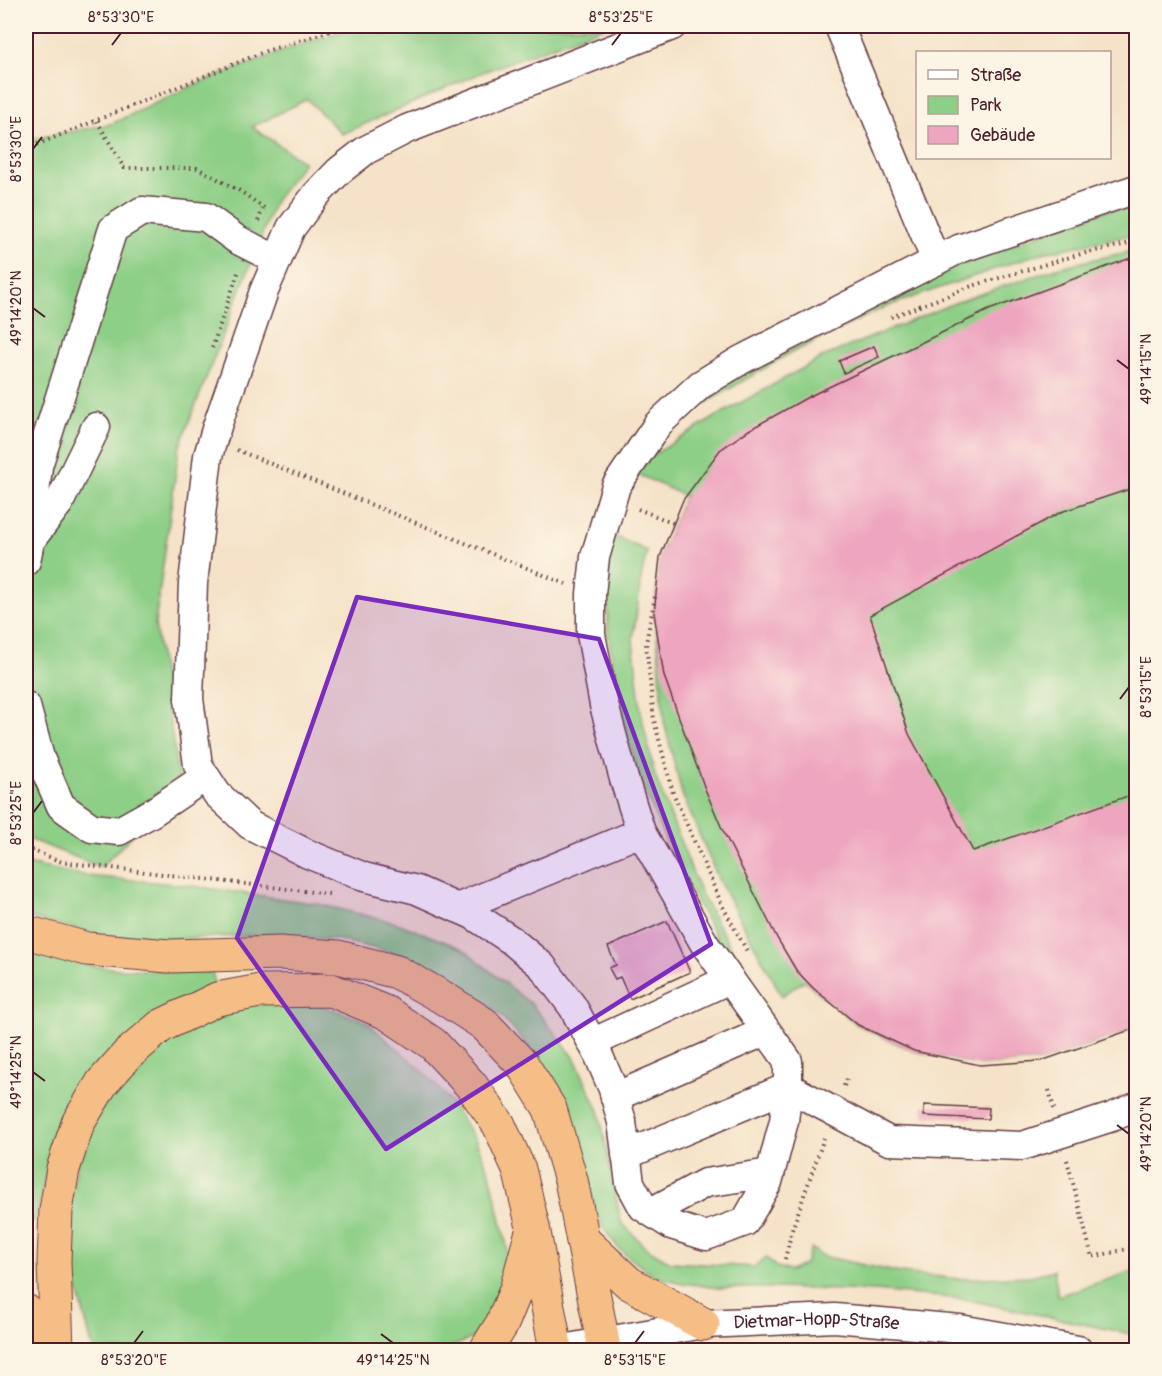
<svg xmlns="http://www.w3.org/2000/svg" width="1162" height="1376" viewBox="0 0 1162 1376" font-family="Pangolin,sans-serif">
<style>
.green{fill:#8ecf87;stroke:#6c7759;stroke-width:1.5}
.building{fill:#eea5bf}
.lines{fill:none;stroke-linecap:round;stroke-linejoin:round}
.minor-casing{stroke:#643c43;stroke-width:31}
.highway-casing{stroke:#643c43;stroke-width:35}
.path{stroke:#643c43;stroke-width:4;stroke-dasharray:1.5 4.5;stroke-linecap:butt}
.minor{stroke:#fff;stroke-width:28}
.highway{stroke:#f6be87;stroke-width:33}
.marked{fill:#7b2cbf;fill-opacity:0.2;stroke:#7b2cbf;stroke-width:4.5;stroke-linejoin:round}
.ticks{fill:none;stroke:#4a1f2b;stroke-width:2}
.labels{text-anchor:middle;stroke-width:6;stroke-linejoin:round;paint-order:stroke}
.street-label{font-size:18px;fill:#4a1f2b;stroke:#fcf5e5}
.neatline{fill:none;stroke:#4a1f2b;stroke-width:2}
.ticks-label{font-size:15px;text-anchor:middle;fill:#4a1f2b}
</style>
<rect width="100%" height="100%" fill="#fcf5e5"/>
<filter id="ink" filterUnits="userSpaceOnUse"><feTurbulence type="fractalNoise" baseFrequency=".0167" numOctaves="2"/><feDisplacementMap in="SourceGraphic" scale="12" xChannelSelector="R" yChannelSelector="G"/><feConvolveMatrix kernelMatrix="1 2 1 2 8 2 1 2 1" color-interpolation-filters="sRGB"/></filter>
<filter id="wash" filterUnits="userSpaceOnUse"><feTurbulence type="fractalNoise" baseFrequency=".008" numOctaves="4" result="noise"/><feDisplacementMap in="SourceGraphic" scale="24" xChannelSelector="R" yChannelSelector="G"/><feGaussianBlur stdDeviation="1.35" result="paint"/><feColorMatrix in="noise" values="0 0 0 0 0 0 0 0 0 0 0 0 0 0 0 0 0 1.4 0 .05"/><feComposite in="paint" operator="in"/></filter>
<g filter="url(#wash)">
<rect width="100%" height="100%" fill="#f5e2c8"/>
<g class="green">
<path d="M360,26h247l-124,46 -141,62 -35,-35 -55,28 52,35 -29,39 -96,247 -24,176 25,163 -79,80 -75,-29v-698l85,-16 85,-40 114,-43z"/>
<path d="M1136,200v34l-98,20 -153,53 -96,47 -106,62 19,-19 237,-127z"/>
<path d="M1136,250v778l-95,33 -61,4 -66,-14 -22,-10 -34,-16 -45,-37 -8,-8 -23,16 -62,-113 -38,-89 -18,-72 -7,-88 -3,-21 6,-56 23,-57 2,-4 -48,-22 14,-18 73,-44 99,-55 134,-55 103,-35z"/>
<path d="M614,536l33,15 -5,22 -9,66 8,75 14,62 45,116 64,116 -38,-53 -51,-93 -36,-84 -21,-76 -10,-70 -1,-60z"/>
<path d="M26,861l5,4 56,11 98,9 133,19 79,19 66,26 69,56 42,52 25,54 22,111 25,26 24,14 85,5 11,-10 10,10 15,4 14,-7 6,-16 11,8 79,17 59,6 70,-3 24,-6 4,26 78,-26v65l-173,-36 -88,-8 -98,-3h-59l-35,-5 -26,-6 -22,-15 -15,-12 -17,-22 -8,-18 -6,-33 -14,-46 -12,-28 -27,-49 -37,-40 -41,-31 -41,-20 -27,-11 -55,-13 -93,-3 -71,3 -39,-2 -17,1 -81,-19 -8,-4z"/>
<path d="M26,946l57,19 38,4 91,3 3,12 -142,116 -19,35 -18,83 -6,5 -4,-11z"/>
<path d="M250,1001l68,3 47,17 58,50 25,28 26,38 16,36 17,74 1,28 -22,46 -15,18 -27,11h-351l-24,-95 -2,-34 12,-68 32,-62 44,-46z"/>
</g>
<g id="blocks">
<g class="building">
<path d="M1136,256v231l-75,25 -191,103 39,119 64,117 163,-58v235l-95,33 -61,4 -66,-14 -56,-26 -45,-37 -17,-18 -19,-32 -54,-107 -18,-42 -41,-113 -10,-63 6,-56 23,-57 37,-50 29,-20 59,-33 181,-87z"/>
<path d="M874,346l5,11 -35,16 -5,-12z"/>
<path d="M667,921l23,51 -60,27 -10,-22 -5,2 -6,-11 7,-3 -8,-18z"/>
<path d="M924,1105l65,3 -1,11 -64,-3z"/>
</g>
</g>
</g>
<g filter="url(#ink)">
<use href="#blocks" fill-opacity="0" stroke="#643c43" stroke-width="1.5"/>
<g class="lines">
<defs>
<g id="minor">
<path d="M839,26l97,235"/>
<path d="M1136,189l-177,60 -218,111 -41,25 -42,39 -42,62 -21,71 -4,37v40l13,71 20,74 17,53 63,111 84,118v26l101,54 133,5 90,-29 24,-10"/>
<path d="M30,541l29,-38 37,-76"/>
<path d="M26,561l4,-20 8,-75 75,-237 29,-18 64,6 30,22 41,21"/>
<path d="M26,706l14,52 21,48 31,22 27,3 34,-19 52,-35"/>
<path d="M457,908l184,-76"/>
<path d="M592,1043l138,-64"/>
<path d="M615,1097l151,-66"/>
<path d="M626,1155l162,-68 -4,34 -16,61 -23,40 -39,14 -35,-11 -28,-18 -13,-24 -8,-61 -9,-33 -15,-35 -25,-47 -31,-41 -31,-26 -38,-25 -56,-25 -53,-13 -56,-23 -58,-29 -33,-31 -19,-29 -9,-66 4,-116 15,-127 9,-30 47,-135 27,-63 25,-33 23,-24 27,-21 41,-21 265,-103"/>
<path d="M651,1212l54,-29 65,-10"/>
<path id="s1" d="M557,1350l146,-26 132,-6 125,11 118,21"/>
</g>
<g id="highway">
<path d="M26,932l61,17 82,7 111,-3 58,4 59,15 45,25 42,27 38,40 28,45 21,71 32,162"/>
<path d="M583,1240l46,43 74,41"/>
<path d="M26,1311l17,39"/>
<path d="M57,1350l-3,-89 2,-51 7,-41 15,-46 24,-40 25,-28 34,-29 56,-27 43,-8 71,-1 56,23 46,31 38,41 28,40 20,44 14,58 23,123"/>
<path d="M486,1350l16,-26 14,-34 15,-55"/>
</g>
</defs>
<use href="#minor" class="minor-casing"/>
<use href="#highway" class="highway-casing"/>
<g class="path">
<path d="M97,121l27,47h73l43,23 24,17"/>
<path d="M26,149l240,-98 81,-25"/>
<path d="M258,221l5,-13"/>
<path d="M891,317l81,-31 105,-31 59,-13"/>
<path d="M212,348l27,-78"/>
<path d="M237,450l329,134"/>
<path d="M638,509l35,14"/>
<path d="M655,597l-9,46 8,77 19,73 49,112 26,48"/>
<path d="M26,848l36,14 267,32"/>
<path d="M844,1086l4,-10"/>
<path d="M1049,1090l5,19"/>
<path d="M1067,1160l25,97 44,-10"/>
<path d="M785,1259l7,-29 32,-92"/>
</g>
<use href="#minor" class="minor"/>
<use href="#highway" class="highway"/>
</g>
</g>
<path class="marked" d="M357,597l242,42 112,305 -325,205 -149,-211z"/>
<path class="ticks" d="M112,45l9,-12M612,45l9,-12M33,149l9,-12M33,308l12,9M1117,360l12,9M1120,699l9,-12M33,813l9,-12M33,1072l12,9M1117,1125l12,9M381,1334l12,9M134,1343l9,-12M635,1343l9,-12"/>
<g class="labels">
<g class="street-label">
<text dy="6" stroke="none"><textPath href="#s1" startOffset="262">Dietmar-Hopp-Straße</textPath></text>
</g>
</g>
<rect width="1162" height="1376" fill="none" stroke="#fcf5e5" stroke-width="66"/>
<rect x="916" y="51" width="195" height="108" fill="#fcf5e5" stroke="#b59f9b" stroke-width="1.5"/>
<rect x="928" y="70" width="30" height="9" fill="#ffffff" stroke="#b59f9b" stroke-width="1.5"/>
<text x="970" y="81" font-size="18" fill="#4a1f2b">Straße</text>
<rect x="928" y="96" width="30" height="18" fill="#8ecf87" stroke="#b59f9b" stroke-width="1.5"/>
<text x="970" y="111" font-size="18" fill="#4a1f2b">Park</text>
<rect x="928" y="126" width="30" height="18" fill="#eea5bf" stroke="#b59f9b" stroke-width="1.5"/>
<text x="970" y="141" font-size="18" fill="#4a1f2b">Gebäude</text>
<rect x="33" y="33" width="1096" height="1310" class="neatline"/>
<g class="ticks-label">
<text x="121" y="22">8°53'30"E</text>
<text x="621" y="22">8°53'25"E</text>
<text transform="translate(16 149) rotate(-90)" y="5">8°53'30"E</text>
<text transform="translate(16 308) rotate(-90)" y="5">49°14'20"N</text>
<text transform="translate(1146 369) rotate(-90)" y="5">49°14'15"N</text>
<text transform="translate(1146 687) rotate(-90)" y="5">8°53'15"E</text>
<text transform="translate(16 813) rotate(-90)" y="5">8°53'25"E</text>
<text transform="translate(16 1072) rotate(-90)" y="5">49°14'25"N</text>
<text transform="translate(1146 1134) rotate(-90)" y="5">49°14'20"N</text>
<text x="134" y="1365">8°53'20"E</text>
<text x="393" y="1365">49°14'25"N</text>
<text x="635" y="1365">8°53'15"E</text>
</g>
</svg>
